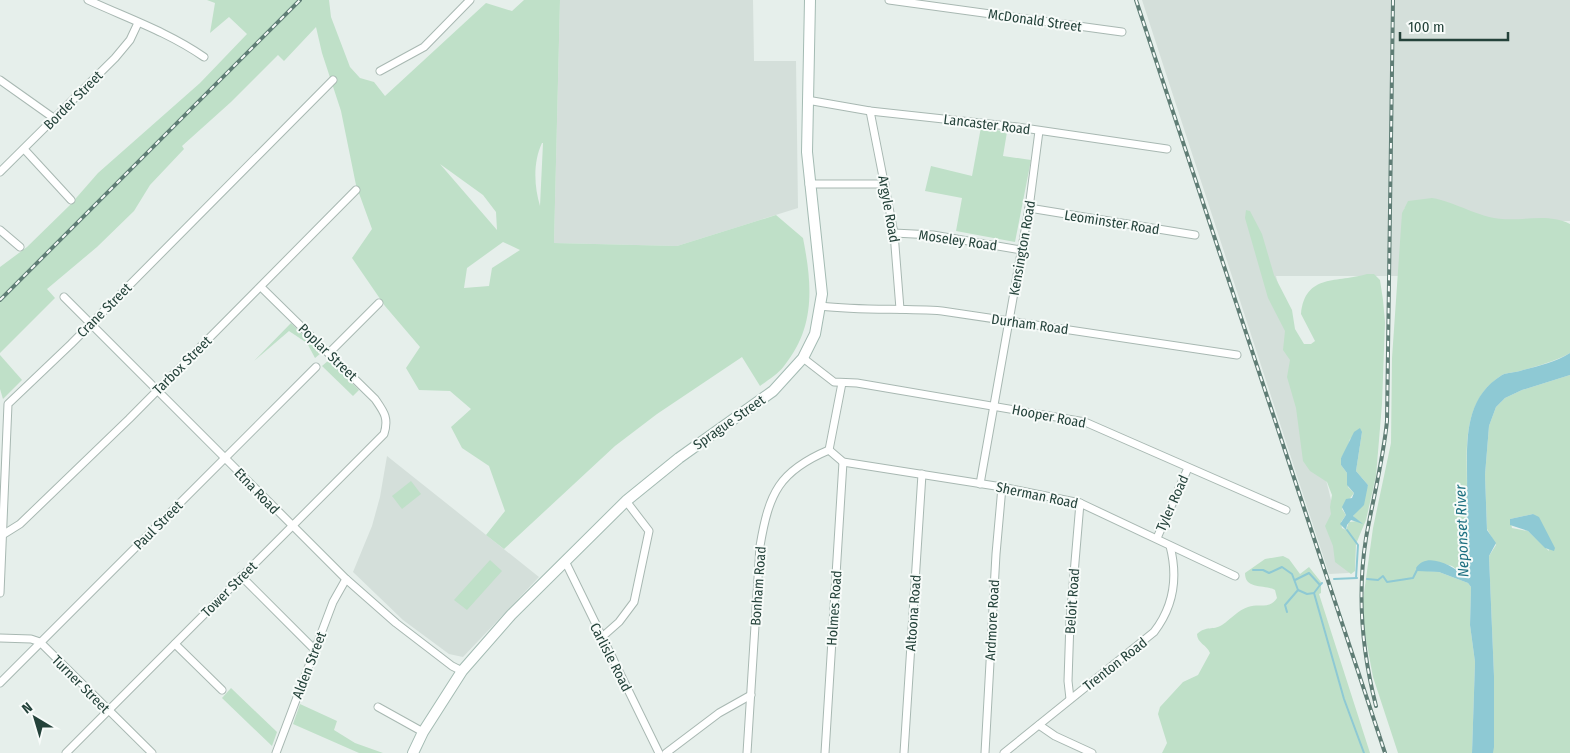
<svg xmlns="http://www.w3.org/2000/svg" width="1570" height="753" viewBox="0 0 1570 753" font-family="'Fira Sans Condensed',sans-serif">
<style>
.built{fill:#d4dfda}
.green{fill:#bfe0c8;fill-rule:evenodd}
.water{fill:#8ec9d4}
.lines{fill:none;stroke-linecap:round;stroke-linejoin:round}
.stream{stroke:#8ec9d4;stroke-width:2}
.street-casing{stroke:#a8b8b2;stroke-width:9}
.secondary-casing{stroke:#a4bbb3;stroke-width:12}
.street{stroke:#fff;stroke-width:7}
.secondary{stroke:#fff;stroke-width:10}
.rail-casing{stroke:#5f7d75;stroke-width:4}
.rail{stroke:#f7fbf9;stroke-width:2;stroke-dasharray:5.5;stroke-linecap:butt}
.labels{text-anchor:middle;stroke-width:4;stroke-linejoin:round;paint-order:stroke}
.street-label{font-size:14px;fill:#24423a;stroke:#f7fbf9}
.water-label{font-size:15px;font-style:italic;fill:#1c6f80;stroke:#f7fbf9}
</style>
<rect width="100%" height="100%" fill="#e6efeb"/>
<g class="built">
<path d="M560,0h193l1,61h42l2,147 -121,38 -123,-3z"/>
<path d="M1142,0h428v221l-100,1 -66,-14 -2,68h-126l73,297 -20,1z"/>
<path d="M387,456l152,121 -76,80 -14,-3 -46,-34 -50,-48 19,-46 8,-29z"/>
</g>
<g class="green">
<path d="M207,0h122l2,17 19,50 10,11 14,4 11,14 101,-93 26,8 12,-11h36l-6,243 123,3 99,-31 27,23c9,46 13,89 -19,128 -6,8 -16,14 -24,20l-18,-29 -85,57 -42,32 -111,103 -18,-14 19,-24 -16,-45 -27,-18 -11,-21 20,-18 -21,-18 -31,-1 -13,-22 14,-21 -35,-41 -33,-48 20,-29 -16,-44 -15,-74 -19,-58 -6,-26 -32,34 -6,-6 -47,47 -49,44 2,3 -34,36 -16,26 -37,36 -50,42 8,9 -55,55v-86l27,-20 43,-42 28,-32 102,-90 47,-49 -18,-17 -19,16 5,-30zM542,143h1l-3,63c-6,-20 -7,-44 2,-63zM440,164l43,31 13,17 1,18zM503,242l17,8 -28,18 -3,18 -25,2 3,-20z"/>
<path d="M981,127l26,5 -4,24 28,4 -16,82 -59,-11 6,-33 -37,-7 6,-25 41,10z"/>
<path d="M1432,198c24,4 45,19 70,21 23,2 46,-6 68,5v129c-16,9 -33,13 -50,18 -6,2 -12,1 -18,4 -41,26 -35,74 -35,115 0,22 -1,46 3,68l-2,13 -4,4 -12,-9 -19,-5 -17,9 23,2 29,11 3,4 -1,38 5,37 -3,91h-74l-25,-76 -9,-48 -1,-29 10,-72 18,-85 1,-85 10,-145 6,-12z"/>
<path d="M1246,210l4,1 12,23 12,41 18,35 3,19 9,15h7l4,-3 -14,-27c4,-41 37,-31 66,-40h7l6,6 3,20 2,22 -3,82 -6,72 -10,44 -10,24 -1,27 -4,3 -16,-12 -2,-16 -8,-20 6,-12 -1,-7 2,-12 -5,-13 -17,-11 -7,-10 -7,-53 -9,-31 3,-17 -7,-10 2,-19 -17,-33 -23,-80zM1362,432l-6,39 12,14 -10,25 -5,6 5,5 -9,1 -3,8 -4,-2 -1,-6 5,-7 -4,-6 12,-16 -6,-6 -1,-14 -6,-8v-7l5,-7 4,-12z"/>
<path d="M291,323l30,30 -6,5 -8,-15 -18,-12 -35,30z"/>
<path d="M0,355l22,25 -19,19 -3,-10z"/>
<path d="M329,360l30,30 -6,6 -31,-30z"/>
<path d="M1570,375v378h-77l1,-77 -5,-120 7,-11 -9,-16 -2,-54 4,-49 7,-19 9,-9 17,-8zM1533,514c11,11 14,22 16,37l-21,-20 -16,-3 -2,-9z"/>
<path d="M411,481l10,13 -19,15 -10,-13z"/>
<path d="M1283,556l6,3 11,15 9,-7 12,15v11l-2,1 51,159h-208l5,-10 -9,-29 2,-7 23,-25 15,-7 12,-22c-3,-8 -13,-10 -13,-19 10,-9 15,-3 25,-9 9,-6 16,-15 26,-18 11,-4 21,3 29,-9l-2,-8c-11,-6 -30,0 -30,-17l20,-14z"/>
<path d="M490,560l12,11 -35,39 -13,-10z"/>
<path d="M231,688l46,44 -5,14 -50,-48z"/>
<path d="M300,704l37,17 -3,9 21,13 28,10h-24l-66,-29z"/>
</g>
<g class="water">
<path d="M1570,353v22l-48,15 -17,8 -9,9 -7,19 -4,49 2,55 9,13 -7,13 5,120v71l-1,6h-21l3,-91 -5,-37 1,-38 -3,-4 -29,-11 -22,-1 -1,-3c11,-17 36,-2 48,7l4,-4 2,-13c-4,-22 -4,-46 -3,-68 1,-41 -7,-89 35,-115 6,-3 12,-2 18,-4 17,-5 34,-8 50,-18z"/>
<path d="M1360,428l2,4 -6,39 12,14 -4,20 -11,11 10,8 -12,-4 -4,5 -1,5 -6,-6 6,-9 -4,-8 4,-8 6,-1 2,-5 -7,-8v-12l-6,-8v-7l13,-26z"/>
<path d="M1533,514l6,3 16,31 -1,3 -9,-3 -17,-17 -18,-6v-6z"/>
</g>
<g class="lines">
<g class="stream">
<path d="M1347,530l11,15 -2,33"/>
<path d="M1253,570h10l6,3 13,-6 10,7 6,16 9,4 7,-1 6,-8"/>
<path d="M1334,579l23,-1"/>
<path d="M1367,579l11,1 5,-4 4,6 26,-4 4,-8"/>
<path d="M1295,580l14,-7 11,12 2,-2"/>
<path d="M1314,593l30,106 20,54"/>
<path d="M1287,612l-2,-7 13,-15"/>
</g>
<defs>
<g id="street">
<path d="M88,0c39,18 80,32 116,57"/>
<path d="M889,0l233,32"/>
<path d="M380,71l44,-24 46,-47"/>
<path d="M0,80l55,39"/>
<path d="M807,100l63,11 147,16 150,22"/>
<path d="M870,111l24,122 6,76"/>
<path d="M24,149l47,51"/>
<path d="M0,172l115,-114 15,-18 8,-17"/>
<path d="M809,184h76"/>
<path d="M1029,208l166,27"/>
<path d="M0,230l20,17"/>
<path d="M894,233l39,2 88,15"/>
<path d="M64,297l282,282 50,44 56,43 10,5"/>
<path d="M821,306c40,5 80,2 121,5l295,44"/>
<path d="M329,353l50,-50"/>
<path d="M803,358l31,24 23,1 228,39 201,88"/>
<path d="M829,450l14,12 159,25 78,16 155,73"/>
<path d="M829,450l13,-67"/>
<path d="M980,484l49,-276 10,-77"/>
<path d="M4,534l16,-10 109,-105 227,-229"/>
<path d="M1157,538l31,-70"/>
<path d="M565,561l94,192"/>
<path d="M241,576l74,74"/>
<path d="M0,593l8,-189 63,-60 262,-264"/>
<path d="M602,637l17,-15 15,-20 15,-71 -23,-30"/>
<path d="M0,638l31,1 9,3 112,111"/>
<path d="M175,644l47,46"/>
<path d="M0,683l316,-316"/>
<path d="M1070,699l-2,-18 2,-60 10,-118"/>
<path d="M378,707l45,25"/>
<path d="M1039,725l16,11 37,17"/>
<path d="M66,753l318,-319c5,-16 0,-22 -9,-35l-114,-112"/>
<path d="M276,753l57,-151 13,-23"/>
<path d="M666,753l53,-40 32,-18"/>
<path d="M747,753l13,-207c9,-53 19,-75 69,-96"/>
<path d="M825,753l18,-291"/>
<path d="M904,753l18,-279"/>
<path d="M985,753l11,-199 6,-67"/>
<path d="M1004,753l150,-121c20,-26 24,-55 16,-86"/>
</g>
<path id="secondary" d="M413,753l10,-21 39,-61 49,-56 115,-114 53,-43 94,-67 30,-33 12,-24 7,-40 -15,-142 3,-152"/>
</defs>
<use href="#street" class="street-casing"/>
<use href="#secondary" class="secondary-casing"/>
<use href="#street" class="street"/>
<use href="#secondary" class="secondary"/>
<defs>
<g id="rail">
<path d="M1136,0l249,753"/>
<path d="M0,300l300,-300"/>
<path d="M1376,706c-14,-55 -19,-111 -10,-168 7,-39 17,-77 21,-117l6,-421"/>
</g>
</defs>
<use href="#rail" class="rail-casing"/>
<use href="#rail" class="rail"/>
</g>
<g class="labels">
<g class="street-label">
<text transform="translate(1035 20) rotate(8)" y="5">McDonald Street</text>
<text transform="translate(73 100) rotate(-45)" y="5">Border Street</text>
<text transform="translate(987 124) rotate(7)" y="5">Lancaster Road</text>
<text transform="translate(889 209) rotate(80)" y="5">Argyle Road</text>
<text transform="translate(1112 222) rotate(9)" y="5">Leominster Road</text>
<text transform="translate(958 240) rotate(8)" y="5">Moseley Road</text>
<text transform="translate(1022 248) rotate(-80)" y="5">Kensington Road</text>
<text transform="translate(104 310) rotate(-45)" y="5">Crane Street</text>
<text transform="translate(1030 324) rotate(8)" y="5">Durham Road</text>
<text transform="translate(328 352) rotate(44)" y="5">Poplar Street</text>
<text transform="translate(182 365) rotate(-45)" y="5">Tarbox Street</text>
<text transform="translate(1049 416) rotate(11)" y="5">Hooper Road</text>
<text transform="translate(729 422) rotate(-35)" y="5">Sprague Street</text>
<text transform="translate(257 491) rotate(46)" y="5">Etna Road</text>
<text transform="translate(1037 495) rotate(12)" y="5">Sherman Road</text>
<text transform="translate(1172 503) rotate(-66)" y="5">Tyler Road</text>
<text transform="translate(158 525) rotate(-45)" y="5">Paul Street</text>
<text transform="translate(758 586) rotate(-86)" y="5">Bonham Road</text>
<text transform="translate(229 589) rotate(-45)" y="5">Tower Street</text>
<text transform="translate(1072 601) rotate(-86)" y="5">Beloit Road</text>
<text transform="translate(834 608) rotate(-86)" y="5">Holmes Road</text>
<text transform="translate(913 613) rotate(-86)" y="5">Altoona Road</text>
<text transform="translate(992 620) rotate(-87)" y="5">Ardmore Road</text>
<text transform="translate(611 657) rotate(63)" y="5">Carlisle Road</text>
<text transform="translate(1115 664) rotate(-38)" y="5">Trenton Road</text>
<text transform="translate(309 665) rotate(-69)" y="5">Alden Street</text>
<text transform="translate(81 684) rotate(45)" y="5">Turner Street</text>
</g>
<g class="water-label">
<text transform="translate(1462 531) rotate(-92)" y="5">Neponset River</text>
</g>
</g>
<g transform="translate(35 718) rotate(322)" stroke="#f7fbf9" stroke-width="4" paint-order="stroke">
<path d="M0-4L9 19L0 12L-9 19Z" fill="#24423a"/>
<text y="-8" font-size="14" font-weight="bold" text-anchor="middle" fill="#24423a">N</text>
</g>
<path d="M1400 32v8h108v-8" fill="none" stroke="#24423a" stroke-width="2.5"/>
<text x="1408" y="32" font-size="15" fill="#24423a" stroke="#f7fbf9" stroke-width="4" paint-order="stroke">100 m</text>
</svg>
